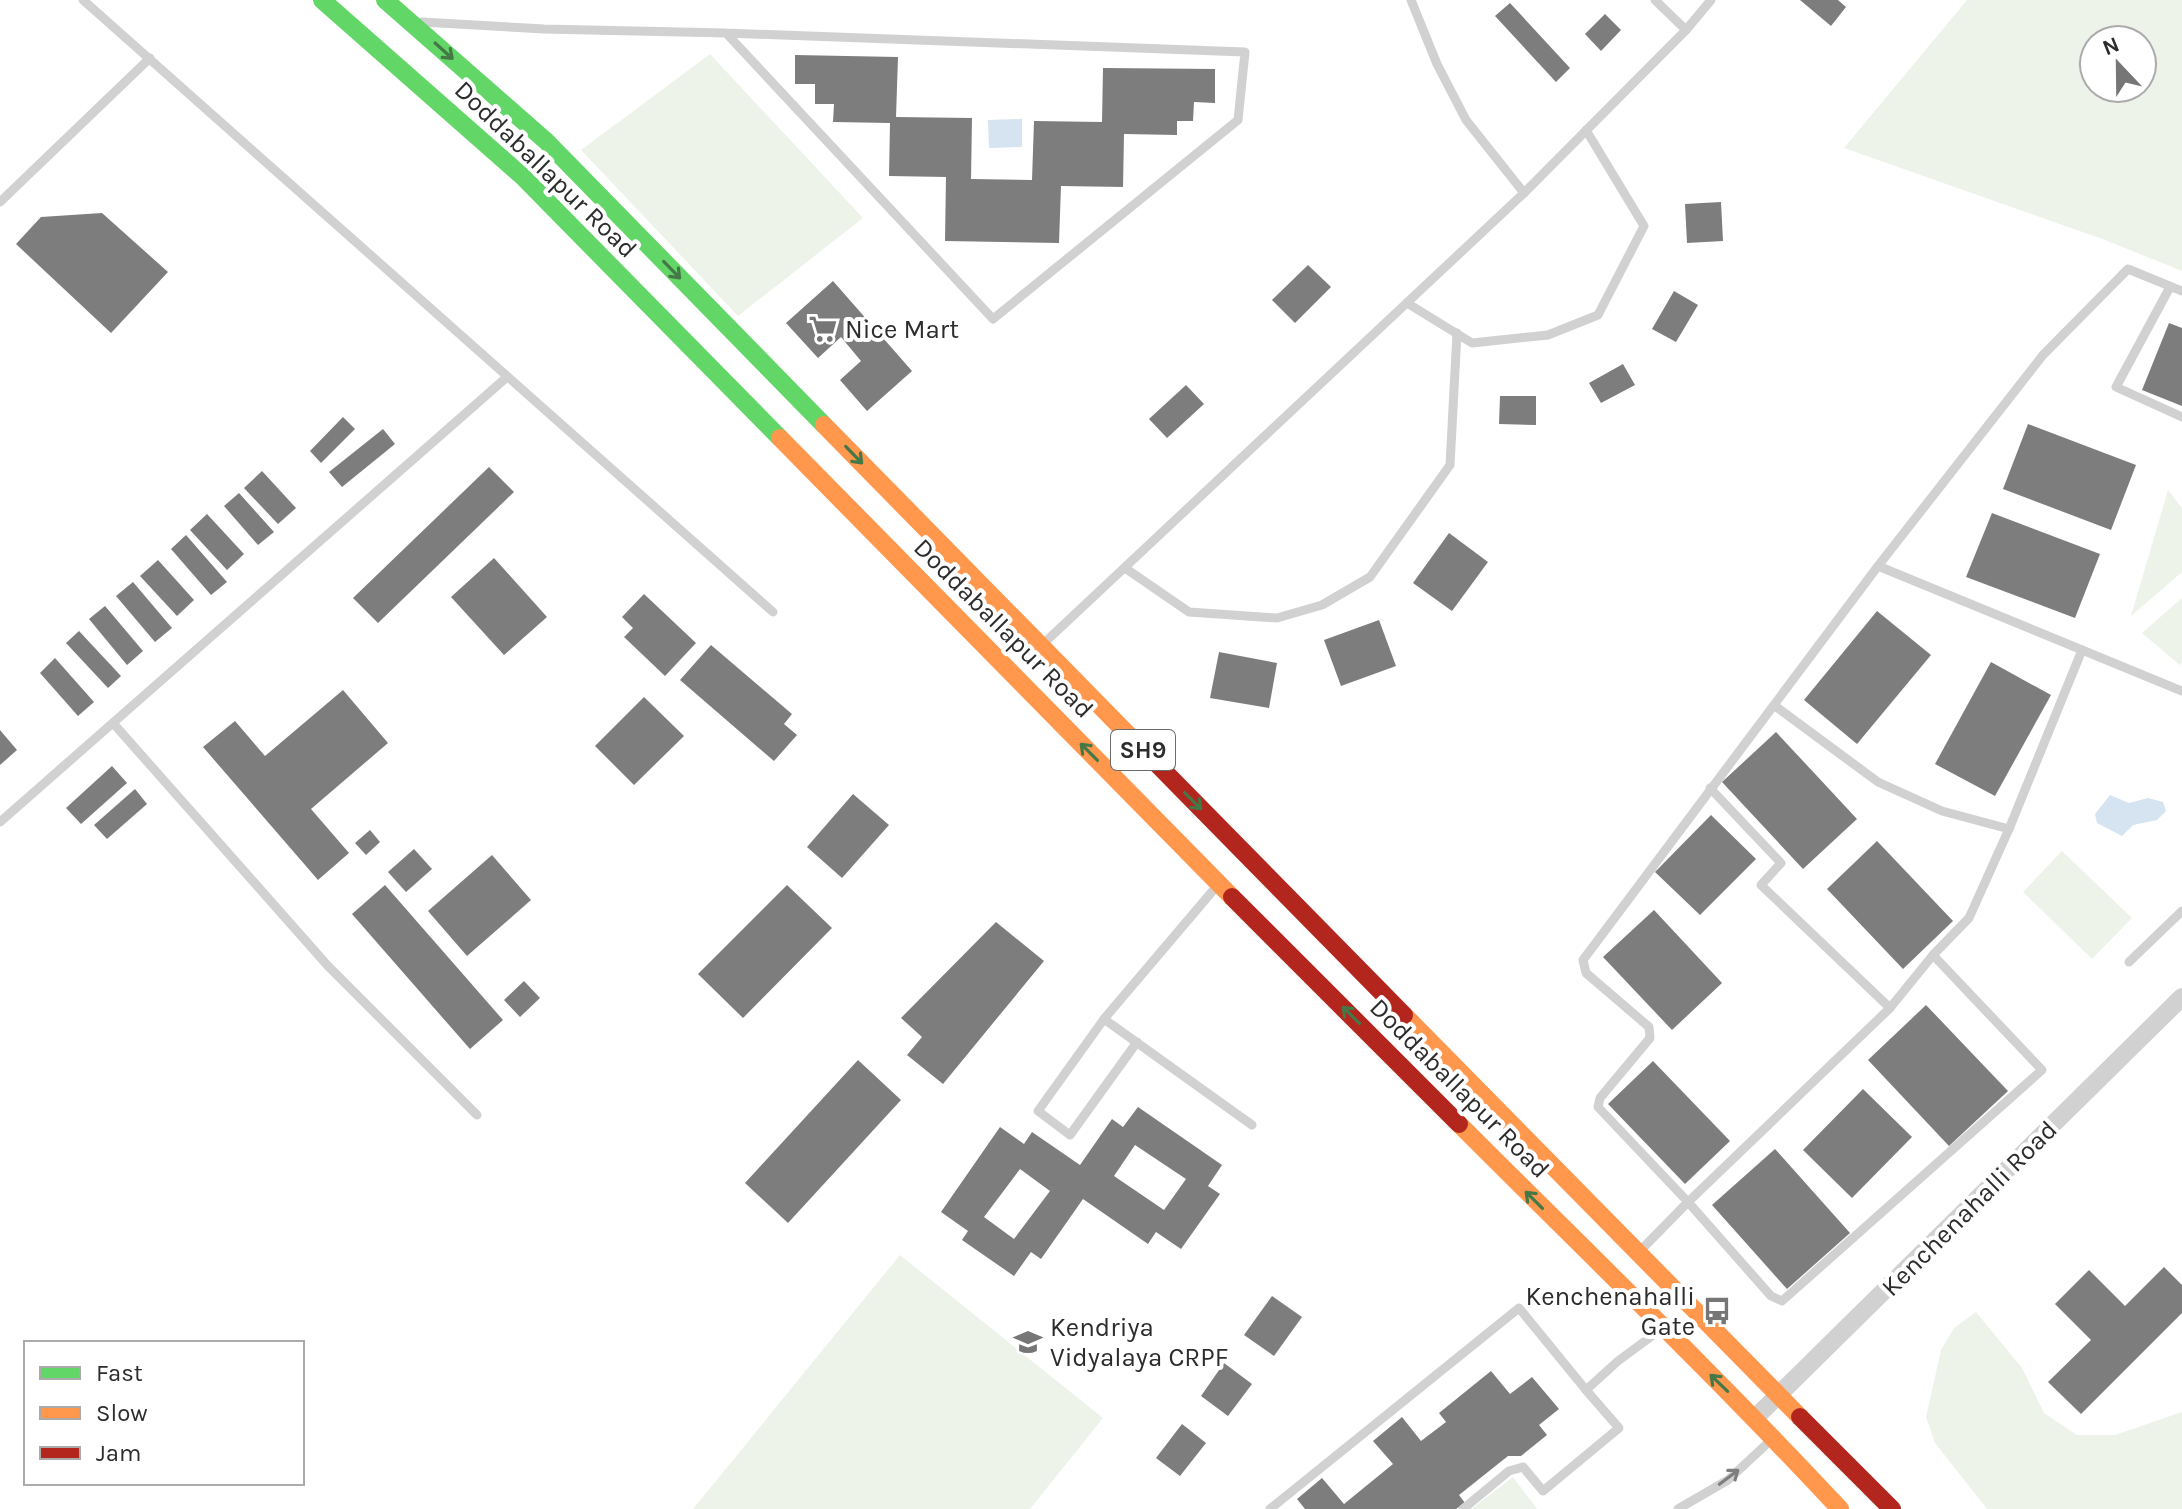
<svg xmlns="http://www.w3.org/2000/svg" width="2182" height="1509" viewBox="0 0 2182 1509" font-family="Karla,sans-serif">
<style>
.green{fill:#eef3ea;fill-rule:evenodd}
.water{fill:#d6e3f1}
.building{fill:#7d7d7d;fill-rule:evenodd}
.lines{fill:none;stroke-linecap:round;stroke-linejoin:round}
.lane{stroke:#d1d1d1;stroke-width:9}
.street{stroke:#d1d1d1;stroke-width:18}
.fast{stroke:#63d668;stroke-width:18}
.slow{stroke:#ff974d;stroke-width:18}
.jam{stroke:#b3261e;stroke-width:18}
.oneway{stroke:#457847}
.oneway2{stroke:#7e7e7e}
.labels{text-anchor:middle;stroke-width:8;stroke-linejoin:round;paint-order:stroke}
.shield{fill:#fff;stroke:#6b6b6b;stroke-width:2}
.shield-label{font-size:24px;font-weight:bold;fill:#2c2c2c}
.street-label{font-size:26px;fill:#2c2c2c;stroke:#fff}
.poi-label{font-size:26px;fill:#2c2c2c;stroke:#fff;text-anchor:start}
</style>
<rect width="100%" height="100%" fill="#fff"/>
<g class="green">
<path d="M1967,0h215v271l-77,-31 -261,-92zM2094,40h48v48h-48z"/>
<path d="M710,54l153,164 -125,98 -157,-166z"/>
<path d="M2168,490l14,18v64l-51,44z"/>
<path d="M2182,598v65l-2,2 -38,-32z"/>
<path d="M2062,851l70,67 -40,41 -69,-67z"/>
<path d="M900,1255l203,163 -73,91h-337z"/>
<path d="M1976,1312l46,56 22,45 33,22h38l67,-23v97h-195l-52,-66 -9,-26 15,-67 13,-22z"/>
<path d="M1513,1477l24,32h-66z"/>
</g>
<g class="water">
<path d="M1022,119v28l-33,1 -1,-28z"/>
<path d="M2110,795l19,8 19,-5 15,4 3,9 -9,9 -24,5 -11,11 -25,-13 -2,-9z"/>
</g>
<g class="building">
<path d="M1800,0h38l8,7 -15,19z"/>
<path d="M1510,3l60,65 -14,14 -61,-66z"/>
<path d="M1605,14l16,16 -20,21 -16,-17z"/>
<path d="M795,55l103,2 -2,60 76,1 -1,61 61,1 2,-59 68,1 1,-54 112,1v34l-21,-1 -1,19h-16v14l-53,-1 -1,53 -62,-1 -2,57 -114,-2 1,-64 -57,-1 1,-53 -57,-1 1,-18h-19v-20h-20z"/>
<path d="M1721,202l2,39 -36,2 -2,-39z"/>
<path d="M102,213l66,59 -57,61 -95,-89 25,-27z"/>
<path d="M1308,265l23,22 -36,36 -23,-23z"/>
<path d="M833,281l79,90 -45,40 -27,-31 21,-19 -20,-24 -23,21 -32,-35z"/>
<path d="M1674,291l24,14 -22,37 -24,-13z"/>
<path d="M2169,323l13,5v78l-40,-16z"/>
<path d="M1623,364l12,21 -34,18 -12,-20z"/>
<path d="M1186,385l18,19 -37,34 -18,-19z"/>
<path d="M1500,396h36v29l-37,-1z"/>
<path d="M343,417l12,12 -34,34 -11,-12z"/>
<path d="M2028,424l108,41 -25,65 -108,-41z"/>
<path d="M383,429l12,15 -53,43 -13,-15z"/>
<path d="M489,467l25,25 -136,131 -25,-25z"/>
<path d="M262,471l34,37 -18,16 -34,-36z"/>
<path d="M239,493l35,39 -16,13 -34,-39z"/>
<path d="M1992,513l108,41 -25,64 -109,-41z"/>
<path d="M207,514l37,40 -17,16 -37,-40z"/>
<path d="M1449,533l39,29 -36,49 -39,-28z"/>
<path d="M186,535l41,47 -16,13 -40,-46z"/>
<path d="M494,558l53,59 -43,38 -53,-58z"/>
<path d="M158,560l36,40 -17,16 -37,-40z"/>
<path d="M133,582l39,46 -17,14 -39,-46z"/>
<path d="M644,594l52,49 -31,33 -41,-39 9,-9 -11,-11z"/>
<path d="M105,606l38,45 -16,14 -38,-46z"/>
<path d="M1877,611l54,44 -74,89 -53,-44z"/>
<path d="M1379,620l17,46 -55,20 -17,-46z"/>
<path d="M79,631l42,45 -13,12 -42,-45z"/>
<path d="M711,645l81,69 -8,10 13,11 -23,26 -94,-81z"/>
<path d="M1219,652l58,11 -8,45 -59,-10z"/>
<path d="M55,658l39,44 -16,14 -38,-43z"/>
<path d="M1991,662l60,33 -56,101 -60,-32z"/>
<path d="M343,690l45,53 -77,66 38,44 -31,27 -115,-133 32,-26 30,35z"/>
<path d="M644,697l40,39 -50,49 -39,-39z"/>
<path d="M0,730l17,20 -17,15z"/>
<path d="M1776,732l81,87 -54,50 -81,-87z"/>
<path d="M112,766l15,17 -46,41 -15,-16z"/>
<path d="M135,789l12,15 -40,35 -13,-14z"/>
<path d="M853,794l36,31 -47,53 -35,-31z"/>
<path d="M1711,815l45,44 -56,56 -45,-43z"/>
<path d="M370,830l10,12 -14,13 -11,-12z"/>
<path d="M1877,841l76,80 -50,48 -76,-80z"/>
<path d="M414,849l18,20 -26,23 -18,-20z"/>
<path d="M492,855l39,45 -64,56 -39,-45z"/>
<path d="M385,885l118,135 -33,29 -118,-135z"/>
<path d="M787,885l45,43 -89,90 -45,-44z"/>
<path d="M1654,910l68,73 -50,47 -69,-73z"/>
<path d="M996,922l48,39 -101,123 -36,-29 15,-18 -21,-19z"/>
<path d="M524,981l16,17 -20,19 -16,-17z"/>
<path d="M1926,1005l82,86 -59,55 -81,-86z"/>
<path d="M858,1060l43,40 -113,123 -43,-40z"/>
<path d="M1653,1061l77,80 -45,43 -77,-80z"/>
<path d="M1863,1089l49,48 -60,61 -49,-48z"/>
<path d="M1138,1107l84,58 -14,21 12,8 -39,55 -25,-17 -8,12 -65,-45 -42,60 -10,-7 -17,24 -52,-36 6,-9 -27,-19 59,-85 24,17 8,-12 48,33 32,-46 11,8zM1135,1145l51,34 -22,31 -50,-34zM1020,1169l30,22 -36,48 -30,-22z"/>
<path d="M1775,1149l75,84 -63,56 -75,-84z"/>
<path d="M2164,1267l18,18v28l-101,101 -33,-32 43,-42 -36,-36 34,-34 36,36z"/>
<path d="M1272,1296l30,21 -28,39 -30,-21z"/>
<path d="M1224,1363l28,21 -24,32 -27,-20z"/>
<path d="M1491,1371l19,23 22,-17 27,32 -20,16 8,10 -26,21h-13l-49,39 6,8 -9,6h-151l-8,-10 25,-21 22,26 49,-40 -20,-23 29,-24 19,24 25,-19 -7,-9z"/>
<path d="M1182,1424l24,19 -26,33 -24,-18z"/>
</g>
<g class="lines">
<g class="lane">
<path d="M83,0l690,612"/>
<path d="M1411,0l26,64 29,56 58,73"/>
<path d="M1655,0l31,30"/>
<path d="M422,22l122,7 182,4 519,19 -7,68 -245,199 -267,-286"/>
<path d="M0,202l150,-144"/>
<path d="M2170,287l-54,100 66,30"/>
<path d="M2182,291l-54,-22 -85,86 -165,211 304,125"/>
<path d="M1407,303l65,40 76,-8 50,-20 46,-89 -58,-96"/>
<path d="M1125,568l64,44 88,6 45,-13 48,-28 80,-112 7,-132"/>
<path d="M1043,644l481,-451 162,-163 25,-30"/>
<path d="M1775,706l103,76 64,29 67,18 73,-179"/>
<path d="M113,723l215,243 149,149"/>
<path d="M1710,788l71,75 -20,22 129,123"/>
<path d="M0,822l507,-445"/>
<path d="M1933,955l36,-37 40,-89"/>
<path d="M2129,962l53,-51"/>
<path d="M1104,1019l148,106"/>
<path d="M1137,1042l-67,93 -32,-24 66,-92 112,-132"/>
<path d="M1640,1251l48,-49 202,-194 43,-53 109,115 -260,231 -11,-5 -83,-94 -90,-95 2,-9 50,-60 -1,-11 -63,-54 -3,-13c98,-132 197,-262 295,-394"/>
<path d="M1270,1509l249,-201 67,82 32,-29 42,-31"/>
<path d="M1463,1509l46,-38 14,-4 20,24 76,-63 -33,-38"/>
<path d="M1678,1509l50,-29 43,-40"/>
</g>
<path class="street" d="M1755,1418l427,-421"/>
<g class="fast">
<path d="M322,0l200,176 258,262"/>
<path d="M385,0l161,141 278,284"/>
</g>
<g class="slow">
<path d="M824,425l333,339"/>
<path d="M780,438l452,459"/>
<path d="M1404,1015l396,402"/>
<path d="M1459,1124c128,128 258,253 381,385"/>
</g>
<g class="jam">
<path d="M1157,764l247,251"/>
<path d="M1232,897l227,227"/>
<path d="M1800,1417l92,92"/>
</g>
</g>
<defs><path id="oneway-shaft" d="M-6 0H5M1.5-3L5.5 0L1.5 3" fill="none" stroke-width="1.6" stroke-linecap="round" stroke-linejoin="round" transform="scale(2)"/></defs>
<g class="oneway">
<use href="#oneway-shaft" transform="translate(444 51) rotate(42)"/>
<use href="#oneway-shaft" transform="translate(672 270) rotate(46)"/>
<use href="#oneway-shaft" transform="translate(854 455) rotate(46)"/>
<use href="#oneway-shaft" transform="translate(1089 752) rotate(-135)"/>
<use href="#oneway-shaft" transform="translate(1193 801) rotate(45)"/>
<use href="#oneway-shaft" transform="translate(1351 1015) rotate(-135)"/>
<use href="#oneway-shaft" transform="translate(1534 1200) rotate(-135)"/>
<use href="#oneway-shaft" transform="translate(1719 1383) rotate(-136)"/>
</g>
<use class="oneway2" href="#oneway-shaft" transform="translate(1729 1477) rotate(-37)"/>
<defs>
<symbol id="supermarket-bare" viewBox="-9 -9 18 18"><path d="M-6-5.5h2.5l.6 2H6L4.5 2H-2.5L-4.4-4H-6ZM-1.5 3.2a1.3 1.3 0 1 0 .1 0ZM3 3.2a1.3 1.3 0 1 0 .1 0Z" fill="#767676" stroke="#fff" stroke-width="2.5" paint-order="stroke"/></symbol>
<symbol id="bus-bare" viewBox="-9 -9 18 18"><path d="M-5-6H5V4H4V6H2V4H-2V6H-4V4H-5ZM-3.5-4V0h7V-4ZM-3.5 1.2v1.5H-2V1.2ZM2 1.2v1.5H3.5V1.2Z" fill="#767676" stroke="#fff" stroke-width="2.5" paint-order="stroke"/></symbol>
<symbol id="school-bare" viewBox="-9 -9 18 18"><path d="M0-5L7-2L0 1L-7-2ZM-4 1L0 2.5L4 1V4Q0 6-4 4Z" fill="#767676" stroke="#fff" stroke-width="2.5" paint-order="stroke"/></symbol>
</defs>
<g fill-rule="evenodd">
<use href="#supermarket-bare" x="803" y="309" width="40" height="40"/>
<use href="#bus-bare" x="1697" y="1291" width="40" height="40"/>
<use href="#school-bare" x="1008" y="1322" width="40" height="40"/>
</g>
<g class="labels">
<rect class="shield" x="1111" y="730" width="64" height="40" rx="6"/>
<g class="shield-label">
<text x="1143" y="758">SH9</text>
</g>
<g class="street-label">
<text transform="translate(546 169) rotate(44)" y="9">Doddaballapur Road</text>
<text transform="translate(1004 628) rotate(45)" y="9">Doddaballapur Road</text>
<text transform="translate(1460 1088) rotate(45)" y="9">Doddaballapur Road</text>
<text transform="translate(1969 1208) rotate(-45)" y="9">Kenchenahalli Road</text>
</g>
<g class="poi-label">
<text x="845" y="338">Nice Mart</text>
<text x="1695" y="1305" text-anchor="end">Kenchenahalli<tspan x="1695" dy="30">Gate</tspan></text>
<text x="1050" y="1336">Kendriya<tspan x="1050" dy="30">Vidyalaya CRPF</tspan></text>
</g>
</g>
<rect x="24" y="1341" width="280" height="144" fill="#ffffff" stroke="#ababab" stroke-width="2"/>
<rect x="40" y="1367" width="40" height="12" fill="#63d668" stroke="#ababab" stroke-width="2"/>
<text x="96" y="1381" font-size="24" fill="#2c2c2c">Fast</text>
<rect x="40" y="1407" width="40" height="12" fill="#ff974d" stroke="#ababab" stroke-width="2"/>
<text x="96" y="1421" font-size="24" fill="#2c2c2c">Slow</text>
<rect x="40" y="1447" width="40" height="12" fill="#b3261e" stroke="#ababab" stroke-width="2"/>
<text x="96" y="1461" font-size="24" fill="#2c2c2c">Jam</text>
<g transform="translate(2118 64) rotate(338)"><circle r="38" fill="#ffffff" stroke="#ababab" stroke-width="2"/>
<path d="M0-6L14 30L0 20L-14 30Z" fill="#767676"/>
<text y="-12" font-size="22" font-weight="bold" text-anchor="middle" fill="#2c2c2c">N</text>
</g>
</svg>
